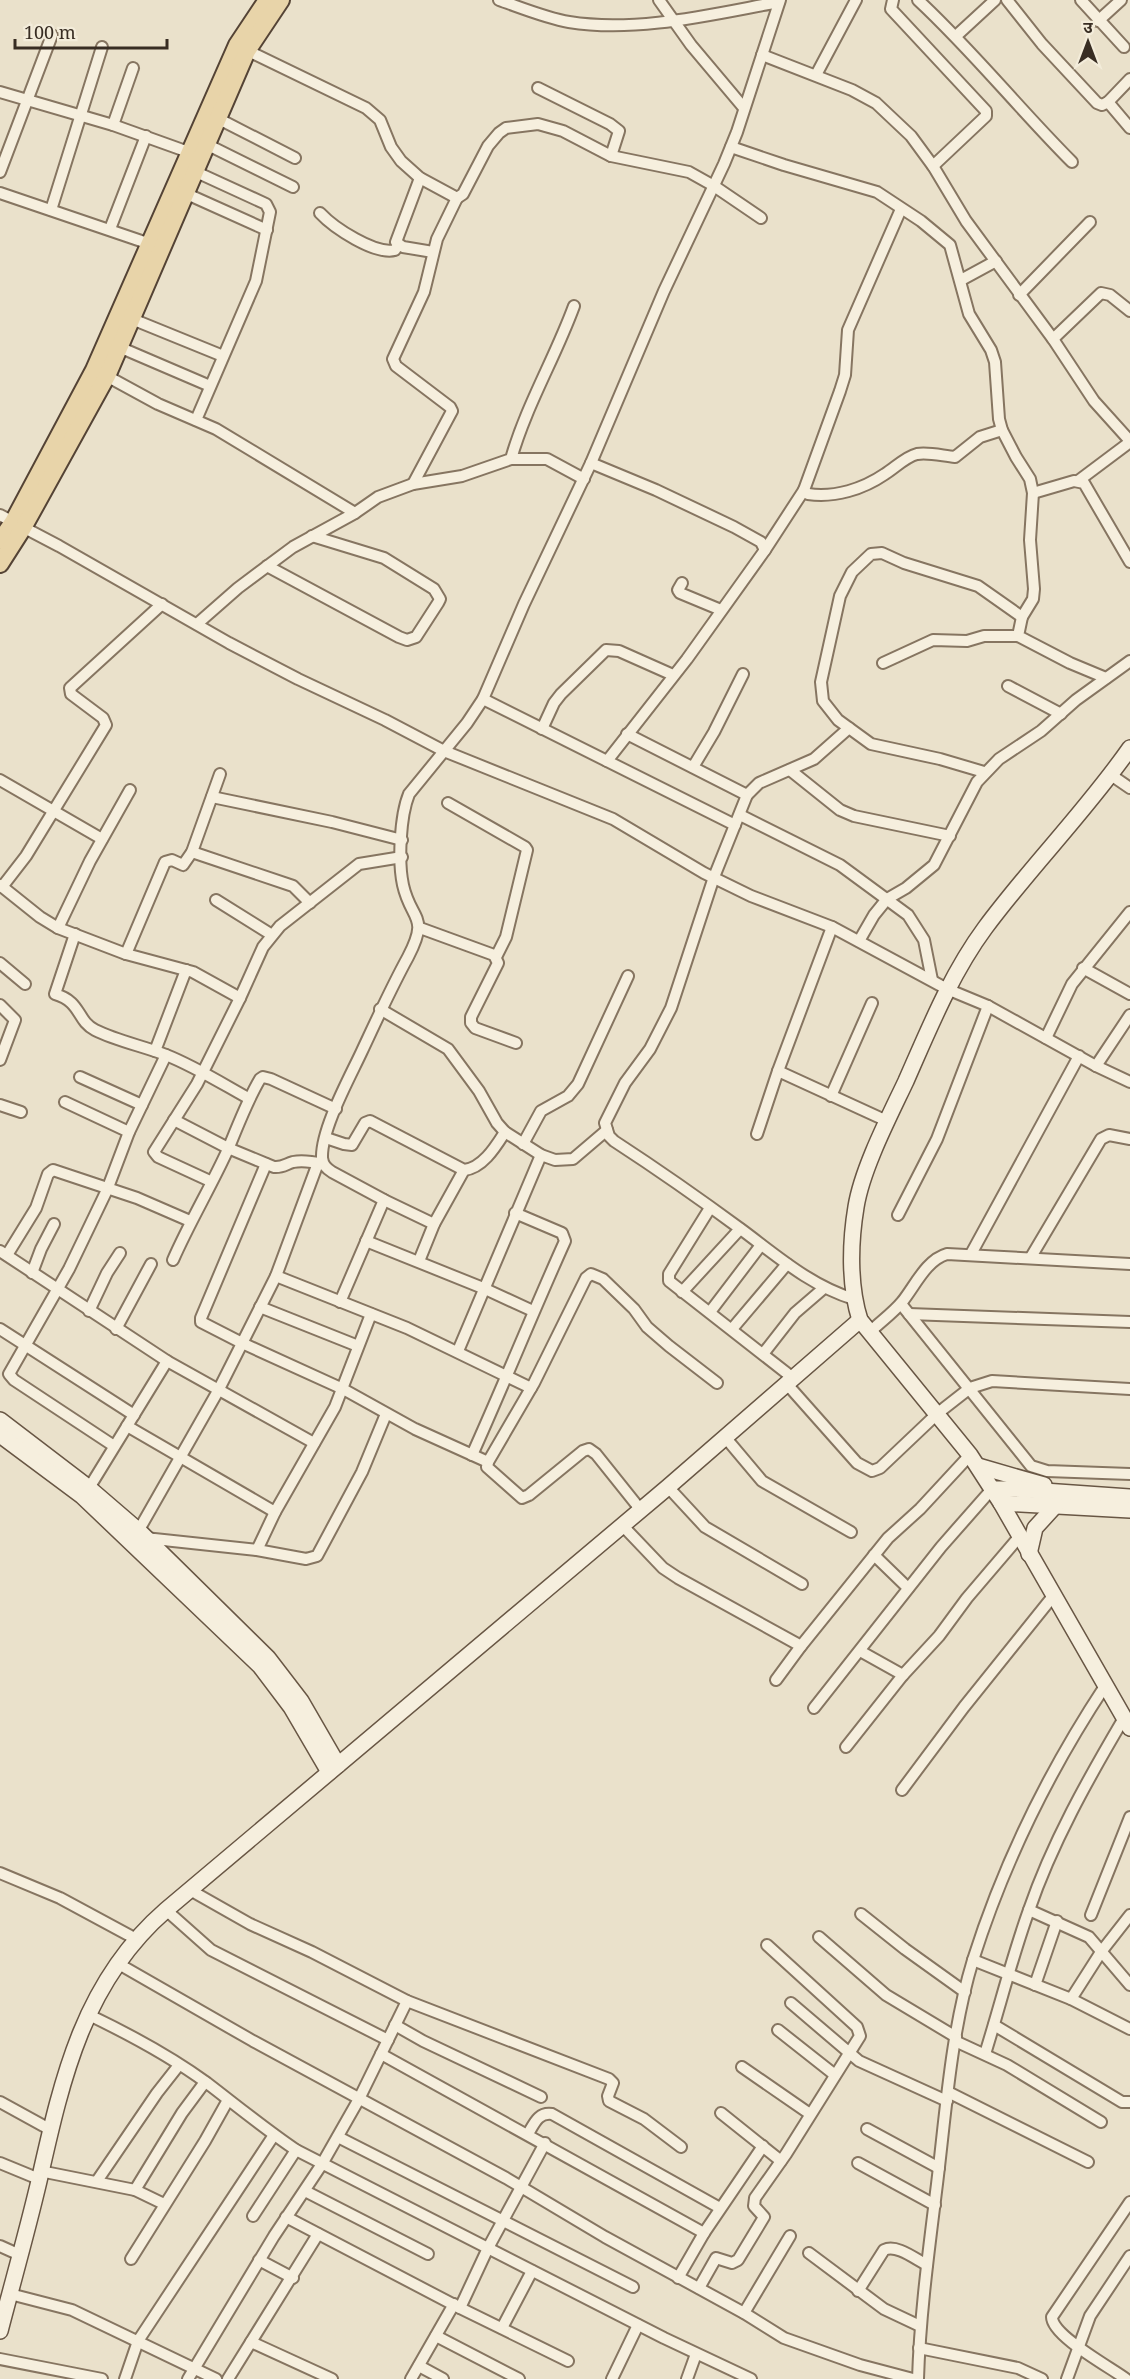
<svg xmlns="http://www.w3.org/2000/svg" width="1130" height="2379" viewBox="0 0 1130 2379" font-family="'Noto Serif','Noto Sans Devanagari',serif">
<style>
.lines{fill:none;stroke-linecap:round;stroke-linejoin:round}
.street-casing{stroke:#867561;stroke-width:14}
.secondary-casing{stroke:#685644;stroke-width:18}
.primary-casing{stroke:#544335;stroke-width:20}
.street{stroke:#f6efde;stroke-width:10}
.secondary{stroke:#f6efde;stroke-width:15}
.primary{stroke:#e8d4a9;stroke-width:16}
</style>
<rect width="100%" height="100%" fill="#eae1cb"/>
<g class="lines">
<defs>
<g id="street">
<path d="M499,0c23,8 47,18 70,22 68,11 144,-8 210,-20"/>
<path d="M659,0l32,45 53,63"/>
<path d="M893,0l-2,9 95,102v5l-53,50"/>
<path d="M918,0c55,51 101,109 154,162"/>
<path d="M1007,0l35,44 55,59 5,2 6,-3 22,26"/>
<path d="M1081,0l43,47"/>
<path d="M1098,21l23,-21"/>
<path d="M956,36l39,-36"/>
<path d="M242,48l124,60 14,12 11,27 10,14 19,17 37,20 6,-4 25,-48 11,-13 7,-5 32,-4 25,7 48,25 78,16 25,14 47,32"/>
<path d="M762,55l90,35 24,13 35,33 22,30 33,55 87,118 41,62 36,40"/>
<path d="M816,75l40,-75"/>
<path d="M538,88l72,36 9,7 -8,25"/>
<path d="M0,92l113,33 81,29"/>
<path d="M1108,102l22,-23"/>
<path d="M217,118l78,40"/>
<path d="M113,125l20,-57"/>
<path d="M202,142l91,45"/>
<path d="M731,147l53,18 93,27 44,29 29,24 19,69 22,36 4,12 4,57 3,11 14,27 14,22 3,14 -3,47 4,49 -1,10 -11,18 -4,19 52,27 36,15"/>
<path d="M194,171l72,33 4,8 -14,69 -60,139"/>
<path d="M0,172l52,-137"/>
<path d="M420,178l-24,64 7,5 30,5"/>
<path d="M0,193l153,52"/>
<path d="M187,194l80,36"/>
<path d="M901,209l-53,121 -3,45 -5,16 -36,99 4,4c27,4 55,-5 77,-20 10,-6 20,-17 32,-20 12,-2 26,2 38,3l25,-20 22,-7"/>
<path d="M51,210l51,-163"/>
<path d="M320,213c14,15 55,42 75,37l3,-5"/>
<path d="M110,229l36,-93"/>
<path d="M961,280l35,-19"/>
<path d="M1019,295l71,-73"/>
<path d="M132,319l91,37"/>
<path d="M1053,339l48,-46 9,2 20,16"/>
<path d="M119,347l91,39"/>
<path d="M103,374l55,30 58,25 139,84"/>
<path d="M511,459h36l37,20"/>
<path d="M591,463l65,27 78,37 27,15 4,8 -78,109 -80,102"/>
<path d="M1078,481l52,-39"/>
<path d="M413,484l39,-73 -2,-4 -54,-41 -3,-7 31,-67 13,-53 20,-41"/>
<path d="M1033,493l41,-12 10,2 46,79"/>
<path d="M0,515l59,31 170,97 69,36 87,41 59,31 169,68 91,54 47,23 81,31 115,62 41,17 108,60 34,16"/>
<path d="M765,550l39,-60"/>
<path d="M267,566l132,71 8,3 9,-3 22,-34 2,-4 -6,-10 -50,-31 -72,-22"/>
<path d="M682,583l-4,7 2,3 41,17"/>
<path d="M197,624l41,-36 55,-41 62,-34 23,-16 35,-13 49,-8 49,-17c15,-53 44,-101 63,-153"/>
<path d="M883,663l50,-23 34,1 17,-5h34"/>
<path d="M1008,686l53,28"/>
<path d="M483,699l252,126"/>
<path d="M849,728l-35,31 -55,24 -12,12 -33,82 -43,131 -21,41 -25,34 -20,40 4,13 5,5c43,28 86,58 128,89 35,26 69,56 112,69"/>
<path d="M542,729l12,-26 7,-9 45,-44 13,1 54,24"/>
<path d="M627,734l120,61"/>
<path d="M693,767l21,-35 29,-58"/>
<path d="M790,770l50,40 14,6 96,20"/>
<path d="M984,772l-44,-13 -69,-15 -33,-24 -15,-19 -2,-19 19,-86 12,-24 19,-18 11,-1 22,10 74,23 44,31"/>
<path d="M1111,775l19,13"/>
<path d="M0,780l102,59"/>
<path d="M212,797l120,25 70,18"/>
<path d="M448,803l77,44 2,3 -21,87 -10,20"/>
<path d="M740,815l100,50 68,50 16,25 8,40"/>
<path d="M192,852l101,34 17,17"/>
<path d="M0,885l40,32 18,11 68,26 67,18 47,26 23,-51 17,-21 79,-62 43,-7"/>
<path d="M2,887l24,-31 80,-131 -3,-7 -32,-24 -1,-6 92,-84"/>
<path d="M216,900l56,35"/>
<path d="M58,928l32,-67 40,-71"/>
<path d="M420,928l74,27 4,8 -27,54v6l4,5 41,15"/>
<path d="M75,934l-20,60c27,8 21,26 40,36 22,11 48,16 71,25 28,11 55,28 82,43"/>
<path d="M859,941l15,-26 13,-16 19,-11 28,-23 43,-83 22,-23 42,-28 35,-31 54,-39"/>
<path d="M126,954l39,-92 7,-2 11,5 9,-13 28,-78"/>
<path d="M0,963l25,21"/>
<path d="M1083,968l47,26"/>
<path d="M0,1005l15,15 -15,40"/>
<path d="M380,1009l68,40 31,42 18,32 8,9 36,23 14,5 18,-1 34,-29"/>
<path d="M1046,1038l26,-54 58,-72"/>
<path d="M155,1051l31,-81"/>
<path d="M1096,1066l34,-51"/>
<path d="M778,1071l109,50"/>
<path d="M80,1077l62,28"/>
<path d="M831,1096l41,-93"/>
<path d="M65,1102l64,30"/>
<path d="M0,1105l21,7"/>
<path d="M174,1120l54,28 46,19c8,1 12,-3 19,-5 10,-2 21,0 30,2"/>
<path d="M757,1134l21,-63 54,-144"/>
<path d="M326,1138l18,6 8,1 13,-22 5,-2 94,49c19,-2 32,-24 41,-38"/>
<path d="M523,1144l18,-33 27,-15 10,-12 50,-108"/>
<path d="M266,1164l-65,154v4l41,21 101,46 72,40 73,33"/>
<path d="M210,1181l-52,-24 -4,-5 43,-68 43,-86"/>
<path d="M710,1208l-41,66v7l124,97"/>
<path d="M898,1215l39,-76 51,-133"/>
<path d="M434,1224l-50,-24 -52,-28c-6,-4 -9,-7 -10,-14 -1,-29 28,-81 40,-107 15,-32 29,-63 46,-94 22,-42 3,-36 -5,-72 -5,-23 -3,-69 6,-91l58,-71 16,-24 41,-95 67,-141 73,-172 60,-127 13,-32 43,-132"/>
<path d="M366,1241l117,47 50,23"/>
<path d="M0,1251l167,110 147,82"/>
<path d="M971,1254l108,-198"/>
<path d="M7,1255l29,-47 12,-34 5,-4 84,28 53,23"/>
<path d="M1031,1257l70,-118 8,-4 21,4"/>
<path d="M173,1260c17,-39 39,-75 56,-113 10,-24 18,-46 31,-68l3,-2 8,2 65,30"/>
<path d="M419,1261l15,-37 30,-54"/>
<path d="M32,1273l9,-24 13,-25"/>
<path d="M276,1276l131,52 124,60"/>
<path d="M682,1292l58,-63"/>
<path d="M340,1302l44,-102"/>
<path d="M901,1304l130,162 16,5 83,3"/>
<path d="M260,1307l98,39"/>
<path d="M89,1311l18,-38 13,-20"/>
<path d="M710,1312l51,-67"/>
<path d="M909,1314l221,8"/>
<path d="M0,1329l134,86"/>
<path d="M116,1329l35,-65"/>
<path d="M732,1329l55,-65"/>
<path d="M870,1332c10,-10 23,-19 32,-30 13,-16 24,-42 45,-48l183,10"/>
<path d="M458,1351l83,-196"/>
<path d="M763,1354l32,-41 29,-25"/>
<path d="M786,1383l71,80 15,8 8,-3 58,-55 32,-25 22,-7 138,8"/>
<path d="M127,1426l148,86"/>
<path d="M725,1437l37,44 89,51"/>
<path d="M114,1446l-100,-66 -5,-6 60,-105 38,-79 22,-58 37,-77"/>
<path d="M472,1455c32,-71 61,-143 93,-214l-3,-8 -47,-20"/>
<path d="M668,1487l37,40 97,57"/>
<path d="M89,1488l78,-127"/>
<path d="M640,1509l-44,-55 -7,-5 -6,2 -54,44 -7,3 -35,-31 1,-5 46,-79 52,-105 5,-4 12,5 31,30 13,18 22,19 48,37"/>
<path d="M622,1525l41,43 15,10 123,68"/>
<path d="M136,1535l82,-144 58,-115 42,-113"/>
<path d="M145,1538l112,12 49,9 11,-3 45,-84 24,-58"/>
<path d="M257,1550l18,-38 60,-105 36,-93"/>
<path d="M874,1555l34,33"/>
<path d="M860,1651l43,24"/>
<path d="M776,1680l25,-34 87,-108 32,-29 50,-54"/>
<path d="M814,1708l127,-161 51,-58"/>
<path d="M846,1747l57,-72 36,-39 28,-38 52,-61"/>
<path d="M902,1790l62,-83 90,-112"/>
<path d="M0,1873l60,25 76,41"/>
<path d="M190,1890l60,34 62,28 95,49 202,78 4,4 -5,13 1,5 35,18 37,28"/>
<path d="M166,1910l45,40 177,90"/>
<path d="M1029,1910l60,27 41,48"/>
<path d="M861,1914l44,35 60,43"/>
<path d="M1091,1915l39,-98"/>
<path d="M819,1937l67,58 70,42"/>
<path d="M973,1960l98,39 59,30"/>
<path d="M117,1963l136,78 253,137 99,59 139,76 40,25 76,27 53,14"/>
<path d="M1035,1985l22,-64"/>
<path d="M1071,1999l30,-47 29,-37"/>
<path d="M791,2003l68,58 88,40"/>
<path d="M87,2014c42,20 83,42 120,69 30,23 58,46 89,67l368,188 87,41"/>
<path d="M395,2025l28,16 118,56"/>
<path d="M994,2025l128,77h8"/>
<path d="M778,2030l57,45"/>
<path d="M955,2041l52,24 94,57"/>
<path d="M381,2054l323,179"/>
<path d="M985,2054c15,-48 27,-97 44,-144 23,-67 59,-131 95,-192"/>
<path d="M742,2067l68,47"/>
<path d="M948,2092l140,70"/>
<path d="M0,2102l51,28"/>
<path d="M721,2113l60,48"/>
<path d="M867,2129l72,39"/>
<path d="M528,2134c6,-10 10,-22 24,-20l168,94"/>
<path d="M338,2137l295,150"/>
<path d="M0,2163l39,16"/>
<path d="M858,2163l77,42"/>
<path d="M40,2171l95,19 29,14"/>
<path d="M97,2181l60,-88 22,-28"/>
<path d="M135,2190l47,-77 23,-31"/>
<path d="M305,2191l123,63"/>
<path d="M253,2216l43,-66"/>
<path d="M286,2217l174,91 108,53"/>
<path d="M0,2246l20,9"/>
<path d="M809,2253l75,56 36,17"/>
<path d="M131,2259l74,-118 23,-41"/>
<path d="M259,2260l34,18"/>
<path d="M678,2278l26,-45 59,-87"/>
<path d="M699,2288l17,-30 16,5 6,-3 26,-43 -10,-11 1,-8 31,-44 74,-118 -3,-9 -90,-82"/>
<path d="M858,2291l26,-41c13,-6 31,9 43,15"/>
<path d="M10,2294l62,16 144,69"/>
<path d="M460,2308l28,-60 57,-105"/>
<path d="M744,2313l46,-77"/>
<path d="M502,2328l30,-57"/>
<path d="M436,2336l83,43"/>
<path d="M251,2342l81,37"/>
<path d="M919,2348l99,20 24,11"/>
<path d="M0,2359l102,20"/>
<path d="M419,2366l24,13"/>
<path d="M125,2379l13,-38 136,-206"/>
<path d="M188,2379l86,-143 48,-72 37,-65 48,-98"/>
<path d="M228,2379l90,-145"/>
<path d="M411,2379l43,-75"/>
<path d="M612,2379l26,-54"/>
<path d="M687,2379l9,-25"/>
<path d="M918,2379c2,-65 11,-130 19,-195 9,-74 14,-152 36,-224 31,-98 76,-189 132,-274"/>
<path d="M1067,2379l23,-63 40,-60"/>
<path d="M1126,2379c-16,-12 -74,-43 -74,-62l78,-115"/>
</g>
<g id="secondary">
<path d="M1130,748c-44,63 -99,118 -145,180 -34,46 -56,101 -79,153 -17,36 -44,88 -50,126 -6,36 -7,79 4,113l110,135 31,48 129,225"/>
<path d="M0,1420l89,68 50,43 129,127 33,43 37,64"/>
<path d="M0,1435l82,61 178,170 31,41 38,65"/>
<path d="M978,1466l66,19"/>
<path d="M992,1489h22l116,8"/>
<path d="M1001,1503l129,7"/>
<path d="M1029,1554l6,-26 21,-23"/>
<path d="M0,2331c13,-50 27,-99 39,-150 23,-102 44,-199 127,-271l502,-423 192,-167"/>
</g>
<g id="primary">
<path d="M0,541l13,-19 81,-152 143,-325 30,-45"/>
<path d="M0,564l23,-36 84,-152 140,-325 34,-51"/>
</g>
</defs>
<use href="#street" class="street-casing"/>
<use href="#secondary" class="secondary-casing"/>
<use href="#primary" class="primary-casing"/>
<use href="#street" class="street"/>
<use href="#secondary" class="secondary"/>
<use href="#primary" class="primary"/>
</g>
<g transform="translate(1088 42)" stroke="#f3ecda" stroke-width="4.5" paint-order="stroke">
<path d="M0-4.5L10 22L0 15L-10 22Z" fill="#382d23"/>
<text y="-9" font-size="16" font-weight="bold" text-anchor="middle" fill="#382d23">उ</text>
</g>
<path d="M15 39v9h152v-9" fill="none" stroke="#382d23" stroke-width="3"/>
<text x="24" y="39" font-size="18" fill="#382d23" stroke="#f3ecda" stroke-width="4.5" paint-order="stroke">100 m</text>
</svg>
